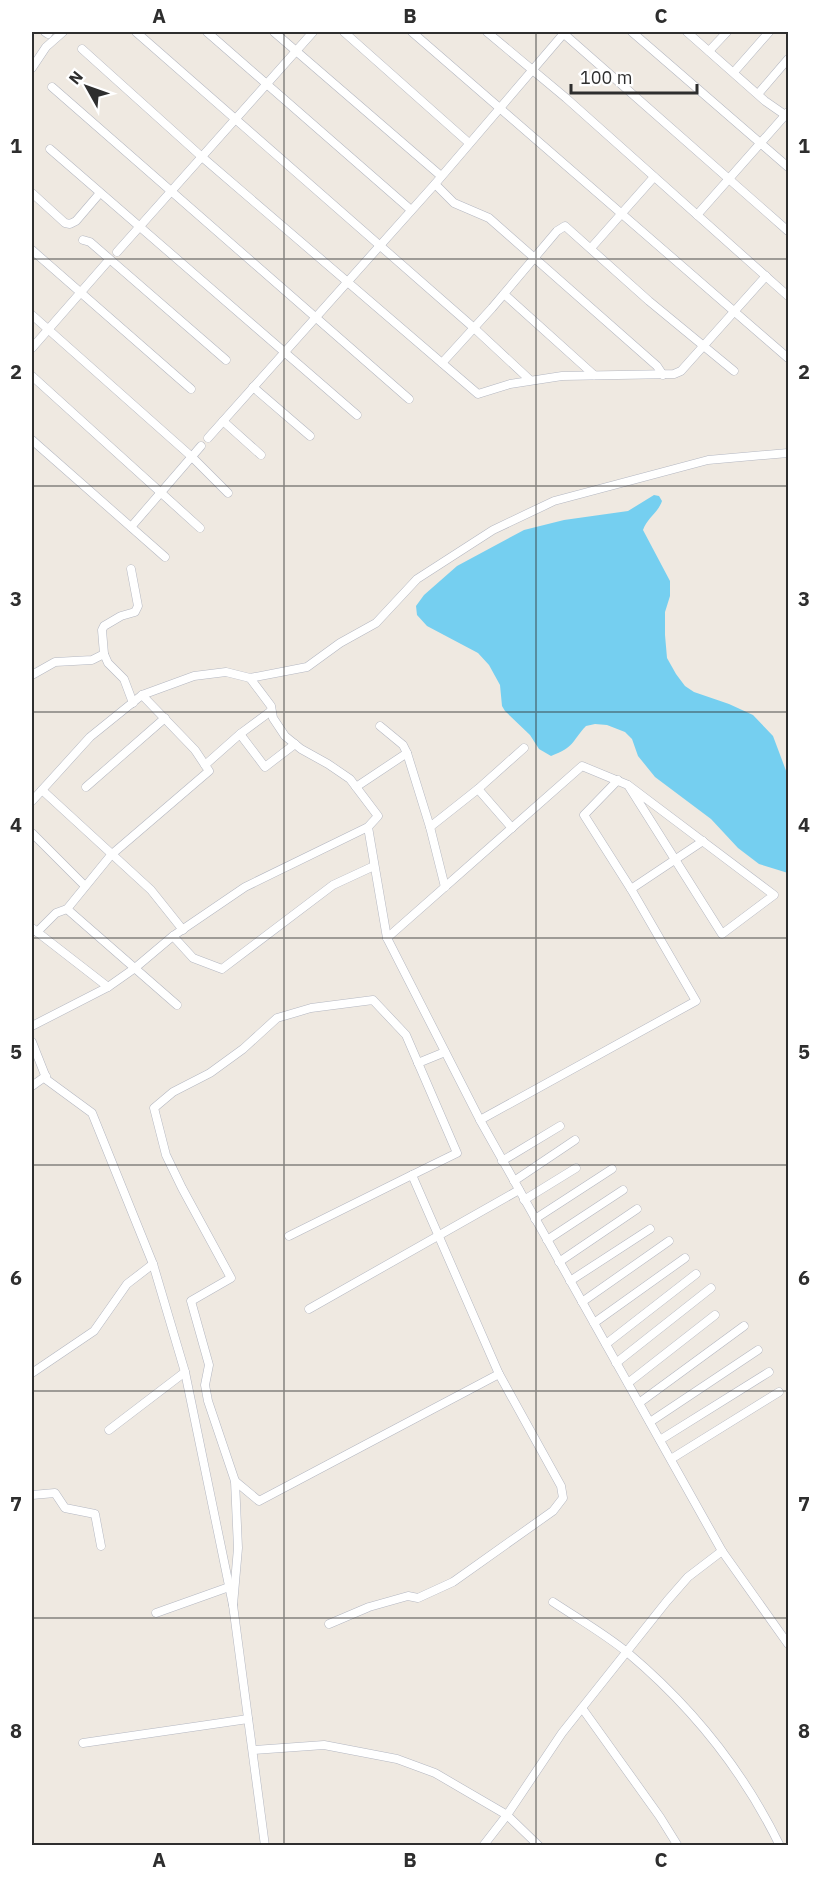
<svg xmlns="http://www.w3.org/2000/svg" width="820" height="1877" viewBox="0 0 820 1877" font-family="'IBM Plex Sans',sans-serif">
<style>
.water{fill:#75cff0}
.lines{fill:none;stroke-linecap:round;stroke-linejoin:round}
.street-casing{stroke:#b4b7c1;stroke-width:9}
.street{stroke:#fff;stroke-width:8}
.grid{fill:none;stroke:#2e2e2e;stroke-width:1.5;stroke-opacity:0.55}
.neatline{fill:none;stroke:#2e2e2e;stroke-width:2}
.grid-label{font-size:20px;text-anchor:middle;font-weight:bold;fill:#2e2e2e}
</style>
<rect width="100%" height="100%" fill="#efe9e1"/>
<path class="water" d="M654,495l5,1 3,5c-4,12 -15,17 -19,29l27,51v15l-5,16v23l2,23 9,16 9,12 9,6 35,12 24,11 20,21 15,40v97l-29,-9 -21,-16 -27,-29 -56,-42 -17,-21 -6,-17 -7,-7 -18,-7 -12,-1 -9,2c-15,16 -11,21 -35,30l-12,-7 -9,-14 -25,-24 -3,-5 -2,-21 -11,-20 -11,-12 -51,-27 -10,-11 -1,-9 8,-11 33,-29 67,-36 40,-10 64,-9z"/>
<g class="lines">
<defs>
<g id="street">
<path d="M45,32l3,2"/>
<path d="M136,32l338,296 56,52"/>
<path d="M207,32l204,178"/>
<path d="M274,32l167,144"/>
<path d="M344,32l125,111"/>
<path d="M412,32l376,326"/>
<path d="M487,32l79,66 222,198"/>
<path d="M632,32l156,135"/>
<path d="M687,32l78,69 23,16"/>
<path d="M563,33l225,198"/>
<path d="M82,49l120,108 276,237 32,-10 52,-8 112,-2 7,-3 85,-95"/>
<path d="M709,51l18,-19"/>
<path d="M32,68l14,-21 17,-15"/>
<path d="M734,72l35,-40"/>
<path d="M52,87l357,312"/>
<path d="M758,94l30,-35"/>
<path d="M50,149l307,266"/>
<path d="M435,184l19,19 35,15 168,148 6,9"/>
<path d="M32,193l33,30 5,1 6,-3 24,-28"/>
<path d="M697,215l91,-103"/>
<path d="M83,240l7,2 136,118"/>
<path d="M591,248l63,-71"/>
<path d="M32,250l159,139"/>
<path d="M117,252l196,-220"/>
<path d="M504,294l90,81"/>
<path d="M32,315l160,142 36,36"/>
<path d="M32,348l77,-88"/>
<path d="M442,363l50,-55 65,-77 8,-5 84,75 85,70"/>
<path d="M32,376l168,152"/>
<path d="M253,387l57,49"/>
<path d="M223,421l38,34"/>
<path d="M208,438l227,-254 130,-152"/>
<path d="M32,440l133,117"/>
<path d="M131,527l70,-81"/>
<path d="M131,569l7,37 -3,6 -14,4 -17,10 -2,4 2,24 4,9 16,16 9,24"/>
<path d="M32,675l23,-13 37,-2 12,-6"/>
<path d="M250,678l21,28 2,12 12,18 16,13 27,15 22,15 28,37 -10,11 19,111 93,182 242,431 66,93"/>
<path d="M380,726l23,19 4,8"/>
<path d="M240,734l25,33 30,-23"/>
<path d="M205,765l35,-31 31,-23"/>
<path d="M86,787l79,-69"/>
<path d="M356,787l51,-34 23,74 15,60"/>
<path d="M478,789l34,39"/>
<path d="M42,790l109,100 32,40"/>
<path d="M32,801l58,-64 52,-42 52,-19 32,-4 24,6 57,-11 33,-24 36,-20 41,-44 76,-49 61,-29 154,-41 80,-7"/>
<path d="M430,827l48,-38 46,-41"/>
<path d="M32,833l53,53"/>
<path d="M631,889l72,-48"/>
<path d="M67,909l110,96"/>
<path d="M32,928l76,59"/>
<path d="M37,932l19,-19 11,-4 44,-54 98,-84 -14,-21 -53,-55"/>
<path d="M173,936l20,22 29,11 111,-84 41,-19"/>
<path d="M387,938l195,-172 46,19 146,110 -52,39 -94,-149"/>
<path d="M32,1026l76,-39 27,-19 38,-32 72,-49 123,-60"/>
<path d="M32,1042l15,38 45,33 61,151 32,108 48,233 32,241"/>
<path d="M418,1063l27,-11"/>
<path d="M32,1086l14,-10"/>
<path d="M480,1120l216,-119 -65,-112 -47,-74 34,-35"/>
<path d="M502,1161l58,-35"/>
<path d="M514,1181l61,-41"/>
<path d="M524,1200l52,-32"/>
<path d="M535,1219l77,-50"/>
<path d="M289,1236l123,-61"/>
<path d="M547,1240l76,-50"/>
<path d="M559,1262l78,-53"/>
<path d="M570,1281l80,-52"/>
<path d="M582,1302l87,-61"/>
<path d="M309,1309l210,-119"/>
<path d="M594,1323l91,-65"/>
<path d="M606,1344l90,-70"/>
<path d="M616,1363l95,-75"/>
<path d="M32,1373l62,-42 33,-47 26,-20"/>
<path d="M628,1383l87,-68"/>
<path d="M639,1403l105,-77"/>
<path d="M650,1422l108,-72"/>
<path d="M109,1430l76,-58"/>
<path d="M660,1440l109,-68"/>
<path d="M671,1459l108,-67"/>
<path d="M235,1481l24,20 240,-127"/>
<path d="M32,1495l23,-2 10,15 30,6 6,32"/>
<path d="M553,1602c24,16 52,32 75,51 63,53 116,119 152,193"/>
<path d="M233,1605l5,-57 -3,-67 -27,-80 -3,-16 4,-20 -18,-64 40,-23 -49,-90 -16,-33 -12,-47 19,-16 37,-19 33,-24 34,-31 34,-10 62,-8 33,35 51,118 -45,22 87,199 62,112 2,12 -10,13 -100,71 -35,16 -10,-2 -39,11 -40,17"/>
<path d="M156,1613l73,-26"/>
<path d="M582,1708l78,109 18,29"/>
<path d="M83,1743l165,-24"/>
<path d="M253,1750l71,-5 73,14 38,14 72,42 32,31"/>
<path d="M483,1846l24,-31 55,-82 105,-132 21,-24 34,-26"/>
</g>
</defs>
<use href="#street" class="street-casing"/>
<use href="#street" class="street"/>
</g>
<path class="grid" d="M284,32v1814M536,32v1814M32,259h756M32,486h756M32,712h756M32,938h756M32,1165h756M32,1391h756M32,1618h756"/>
<rect width="820" height="1877" fill="none" stroke="#ffffff" stroke-width="66"/>
<g transform="translate(87 87) rotate(310)" stroke="#ffffff" stroke-width="4.5" paint-order="stroke">
<path d="M0-4.5L10 22L0 15L-10 22Z" fill="#2e2e2e"/>
<text y="-9" font-size="16" font-weight="bold" text-anchor="middle" fill="#2e2e2e">N</text>
</g>
<path d="M571 84v9h126v-9" fill="none" stroke="#2e2e2e" stroke-width="3"/>
<text x="580" y="84" font-size="18" fill="#2e2e2e" stroke="#ffffff" stroke-width="4.5" paint-order="stroke">100 m</text>
<rect x="33" y="33" width="754" height="1811" class="neatline"/>
<g class="grid-label">
<text x="159" y="23">A</text>
<text x="410" y="23">B</text>
<text x="661" y="23">C</text>
<text x="16" y="153">1</text>
<text x="804" y="153">1</text>
<text x="16" y="379">2</text>
<text x="804" y="379">2</text>
<text x="16" y="606">3</text>
<text x="804" y="606">3</text>
<text x="16" y="832">4</text>
<text x="804" y="832">4</text>
<text x="16" y="1059">5</text>
<text x="804" y="1059">5</text>
<text x="16" y="1285">6</text>
<text x="804" y="1285">6</text>
<text x="16" y="1511">7</text>
<text x="804" y="1511">7</text>
<text x="16" y="1738">8</text>
<text x="804" y="1738">8</text>
<text x="159" y="1867">A</text>
<text x="410" y="1867">B</text>
<text x="661" y="1867">C</text>
</g>
</svg>
